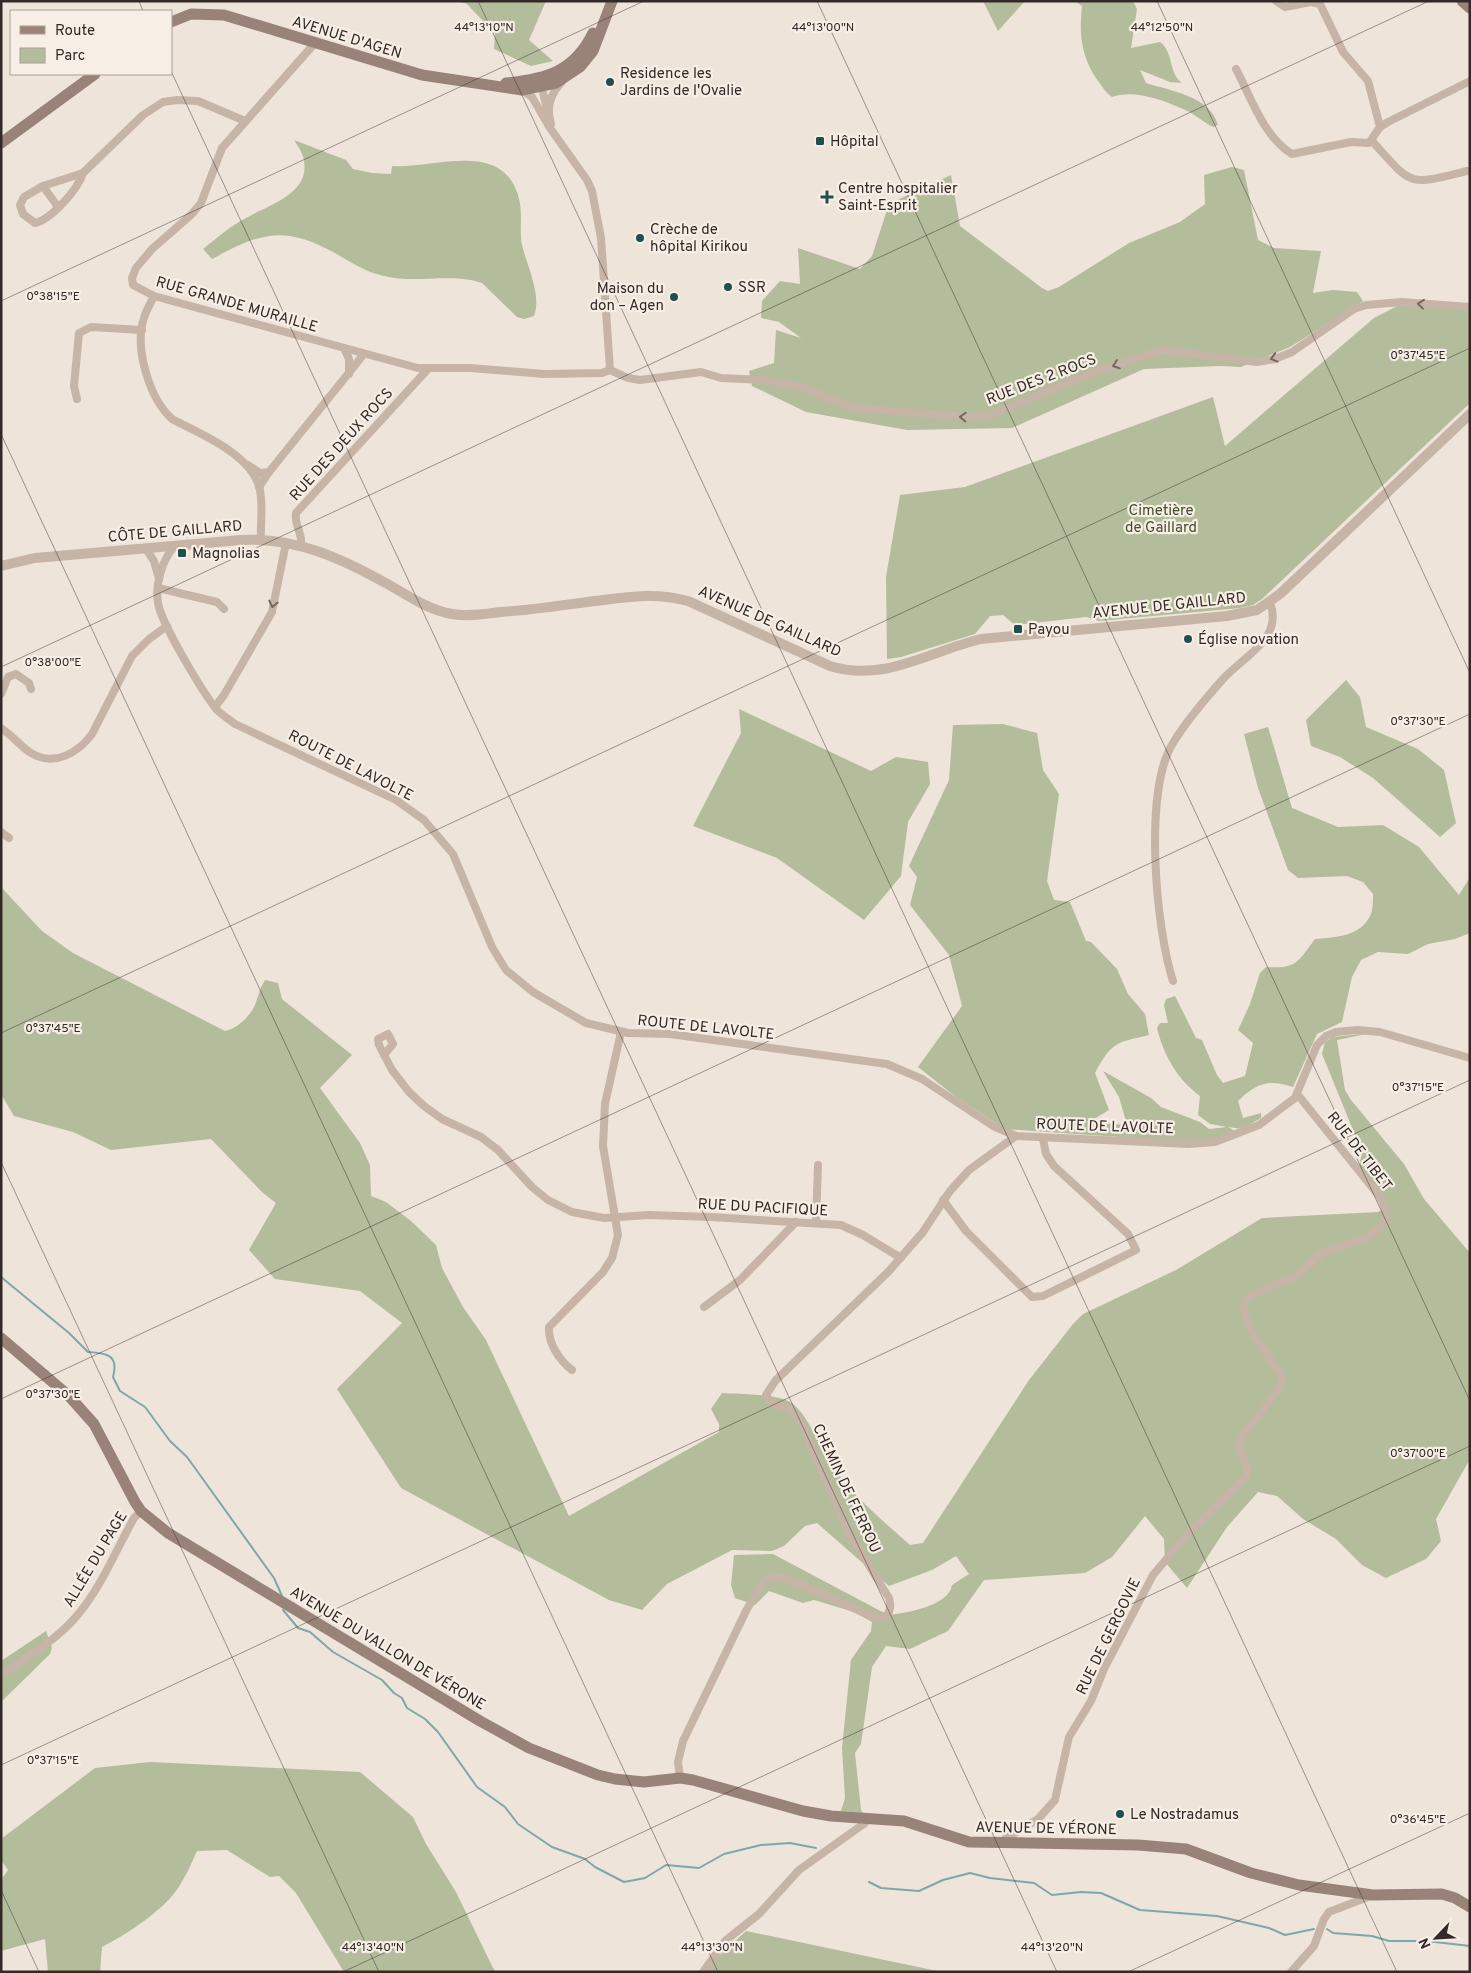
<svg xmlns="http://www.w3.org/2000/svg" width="1471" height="1973" viewBox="0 0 1471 1973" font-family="Overpass,sans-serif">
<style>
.green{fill:#b3bc9b}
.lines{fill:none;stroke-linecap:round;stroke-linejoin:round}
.stream{stroke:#7ba9a9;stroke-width:2}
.minor{stroke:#c6b4a7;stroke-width:8}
.tertiary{stroke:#c6b4a7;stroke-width:10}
.secondary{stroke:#998379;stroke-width:11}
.oneway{stroke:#756861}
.ticks{fill:none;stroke:#332a27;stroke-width:1;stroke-opacity:0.45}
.poi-dot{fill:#204f50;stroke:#f7eee6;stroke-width:2}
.labels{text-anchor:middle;stroke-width:4.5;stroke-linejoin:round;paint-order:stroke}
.street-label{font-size:15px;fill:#332a27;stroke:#f7eee6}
.poi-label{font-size:15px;fill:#332a27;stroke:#f7eee6;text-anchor:start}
.park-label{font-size:15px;fill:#444f2d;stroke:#f7eee6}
.ticks-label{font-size:12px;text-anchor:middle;fill:#332a27;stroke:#f7eee6;stroke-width:4.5;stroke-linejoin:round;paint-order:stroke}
</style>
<rect width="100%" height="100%" fill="#efe4da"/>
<g class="green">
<path d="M458,1h88l-17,39 24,21 -22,5 -37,-17 1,-15 -28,-30z"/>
<path d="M983,1h42l-27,30z"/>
<path d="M1075,1h58l4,8 -6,39 29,-6c14,10 8,31 22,41l-12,-1 -30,-12 6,13c25,8 64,13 72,42l-5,2c-10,-5 -19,-14 -30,-18 -20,-9 -50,-20 -71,-12 -7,-5 -11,-12 -16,-19 -15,-23 -17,-45 -14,-72z"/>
<path d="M294,140l52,20 7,9 19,4 19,1 1,-8c42,3 112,-28 127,33 4,15 0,31 3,46 5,21 20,50 12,71l-10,3 -7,-2 -35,-34 -11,-3c-29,-5 -59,3 -87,-4 -19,-4 -35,-15 -51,-24 -51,-28 -74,-18 -121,7l-9,-10c14,-11 27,-23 43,-31 22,-13 64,-24 58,-57 -1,-9 -6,-14 -10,-21z"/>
<path d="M1232,167l12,3 14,70 16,8 47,3 -8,42 20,-3 24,2 6,9 -73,46 -49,20 -21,-1 -76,3 -132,59 -105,2 -101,-18 -54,-26 -3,-15 25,-8 2,-33 25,8 -22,-16 -18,-4 1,-17 18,-20 20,3 -2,-36 62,21 12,-13 17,-52 62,-29 9,51 82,62 6,3 11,-4 70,-44 51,-21 25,-18 -1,-29z"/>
<path d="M1401,304l69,6v93l-208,196 -9,6 -13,3 -141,13 -13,-4 -71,8 -12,-10 -13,1 -15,18 -74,23 -14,2 -1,-82 14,-82 65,-8 248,-90 12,49 149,-128z"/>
<path d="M1346,680l14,17 6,30 52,22 26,21 12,53 -16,14 -67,-59 -33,-21 -29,-11 -5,-26z"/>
<path d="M739,709l132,62 25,-14 32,5 2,22 -22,38 -7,54 -37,44 -87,-62 -84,-32 48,-93z"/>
<path d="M1003,724l34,9 6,37 16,24 -12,87 7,19 16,2 16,39 5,1 26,27 11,25 17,20 4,21c-34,8 -37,7 -54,38l14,37 -20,12 38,3 -8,-28 -16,-26 48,27 10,9 39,15 9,7 18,-2 -17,-3 -12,-9 2,-19c-23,-17 -36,-40 -43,-68l3,-5h8l-4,-18 2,-6 9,-3 21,42 6,2 15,35 6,8 22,-7 8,-33 -15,-13 12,-26 10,-31 6,-6c31,2 32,-5 49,-28 21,-2 46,-2 56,-25 2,-5 2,-14 2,-20l-10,-12 -16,-6 -49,2 -10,-8 -30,-82 -14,-54 24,-7 24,81 46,19 45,-2 36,22 40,48 11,-18v56l-15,6 -27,5 -20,10 -30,-2 -17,8 -9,17 -10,45 -25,12 -24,53c-25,-8 -36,-4 -55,14l5,17 18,-5v5l-19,11 -14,-2 7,4 -24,10 -48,-1 -158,-11 -49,-32 -38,-30 44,-61 -13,-51 -39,-50 7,-28 -8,-11 40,-86 4,-55z"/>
<path d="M1,887l41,44 31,22 152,78c12,-2 27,-16 31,-29 3,-8 4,-14 9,-22l13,3 4,16 70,56 -32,33 40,55 10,22 1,31 15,6 25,19 25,24 6,23 21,39 23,33 83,176 150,-84v-8l-8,-15 11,-16c17,1 54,1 68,9 17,10 31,47 42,64 21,30 51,55 78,79l13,-2 106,-163 44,-56 10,-10 93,-44 86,-52 116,-6 10,-5 -6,-14 -23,-26 3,-15 -40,-98 3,-12 8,-5 38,-4 -34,7 8,50 6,10 53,64 20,35 46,54v206l-34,60 5,22 -15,18 -40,19 -24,-13 -26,-26 -33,-20 -26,-23 -19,-4 -31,35 -40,61 -22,-26 -1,-23 -19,-23 -33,41 -27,16 -101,7 -36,51 -38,18 -24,-3 -14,21 -11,77 -6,9 6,57 2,3 -22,-2 4,-13 -3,-50 9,-88 20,-29 1,-9 -18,-10 -40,-12 -11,3 -34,-12 -14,14 -20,-7 -4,-13 3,-30 39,-1 115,61c18,-2 61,-9 64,-30l17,-11 -13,-18 -24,14 -43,16 -72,-63 -12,3 -21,20 -12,5 -40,-1 -65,34 -25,26 -33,-10 -208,-112 -64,-99 65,-66 -42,-32 -85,-12 -26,-29 27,-47 -13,-10 -52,-54 -100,11 -38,-18 -59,-16 -13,-22z"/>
<path d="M46,1631l6,17 -2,6 -49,48v-41z"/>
<path d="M150,1762l210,10 53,45 13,27 30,48 39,80h-151l-48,-79 -17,-17 -9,1 -43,-27 -30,1c-5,11 -10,23 -17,34 -13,23 -54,50 -78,62l-2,25h-52l-3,-33 -44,12v-71l7,-10 -7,-10v-21l94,-71z"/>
<path d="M746,1931l196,41h-240z"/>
</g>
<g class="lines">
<g class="stream">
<path d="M1,1277l68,56 19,19c19,1 31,3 25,25l7,14 25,16 25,34 17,16 87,121 8,18"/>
<path d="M283,1610l15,18 12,4 23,20 49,28 12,13 8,5 5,10 18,11 13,13 39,55 28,20 13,17 34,23 33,12 10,8 29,15 21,-4 21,-13 33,3 25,-14 37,-9 29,-2 26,5"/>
<path d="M869,1882l12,6 38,3 24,-11 27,-7 20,5 44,5 18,12 29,-3 20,1 39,17 77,6 52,12 16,7 29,-6"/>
<path d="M1327,1929l6,4 39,3 17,5h37l44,5"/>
</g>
<g class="minor">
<path d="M1276,1l9,6 26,-5 9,2 23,48 25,29 12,46"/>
<path d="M315,43l-93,105 -21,55 -9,11 -40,35 -16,19 -4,10 1,7 21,11 264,72h52l74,6 58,-1 8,-3"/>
<path d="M1236,69c15,28 27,67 56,85l59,-12 18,1 11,-16 8,-5 82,-41"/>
<path d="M537,83l5,5 5,21"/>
<path d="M522,90l10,7 18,31 37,52 5,11 9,47 9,132"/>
<path d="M551,124c-5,-16 -1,-30 11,-42"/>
<path d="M1372,141c41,45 34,45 95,30"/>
<path d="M83,173c-5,16 -31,46 -48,50l-12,-9 -3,-9 4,-8 19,-11 40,-13 60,-58 20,-13 14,-2 21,1 47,20"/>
<path d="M43,186l15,21"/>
<path d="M154,296c-3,7 -8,14 -10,22 -10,29 5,80 28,101 28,15 77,34 87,67 5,16 1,37 2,54"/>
<path d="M344,348l5,11v15"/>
<path d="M610,370l18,8 12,2 61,-8 20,6 45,2 38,8 49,20 117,9 20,-2 107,-44 65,-21 95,12 18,-3 17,-7 62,-43 12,-4 36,-3 68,5"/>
<path d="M77,399l-3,-13 5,-53 12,-6 51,3"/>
<path d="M248,465l12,8 9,-1"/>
<path d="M259,487l10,-15 95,-118"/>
<path d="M301,545c2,-11 -7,-20 -5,-32l132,-144"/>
<path d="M175,546c-13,13 -20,39 -17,57 3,20 45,90 59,107 5,5 12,9 18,14l161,76 28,20 29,34 39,93 14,23 27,22 53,31 42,10 42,1 217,30 35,15 71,47 23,10 173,8 26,-2 44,-17 36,-27 22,-53 9,-9 10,-4 21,-2 23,2 90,26"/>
<path d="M146,549l8,12 5,18"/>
<path d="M158,588l59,14 7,7"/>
<path d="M1,694l7,-17 8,-3 13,9 2,6"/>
<path d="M215,707l9,-12 48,-83 14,-69"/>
<path d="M1,728c11,7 19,18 30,25 23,14 47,0 61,-19l40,-78 17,-17 18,-13"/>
<path d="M1,832l8,6"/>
<path d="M1173,981c-17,-52 -30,-190 0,-238 14,-23 33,-45 51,-65 19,-21 60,-40 46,-75"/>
<path d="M384,1055l9,-11 -5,-10 -10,5 1,6 13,25 17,22 15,14 18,13 39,18 17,13 34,37 16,13 24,12 32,6 45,-3 62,2 130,8 22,10 38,23"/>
<path d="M943,1200l23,31 66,66 11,-1 93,-46 -8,-16 -74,-68 -8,-12 -3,-15"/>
<path d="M816,1223l2,-58"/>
<path d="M704,1307l36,-27 56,-58"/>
<path d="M572,1370c-13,-10 -24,-27 -23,-43l54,-55 9,-14 6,-23 -15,-89 2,-42 16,-72"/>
<path d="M1,1675c25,-18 53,-33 74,-57 25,-28 40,-66 59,-100l7,-7"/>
<path d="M680,1778l-2,-16 5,-21 64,-132 18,-29 9,-3 12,1 90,40 10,-2c5,-5 5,-11 3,-18l-40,-65 -48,-110 -9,-13 -21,-7 -5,-8 10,-15 113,-109 34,-39 27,-41 19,-21 47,-34"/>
<path d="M1003,1843l2,-4 33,-20 17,-19 14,-63 22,-36 13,-32 49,-94 37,-44 56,-55c5,-14 -12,-24 -5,-37 7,-13 41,-50 42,-59 -10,-23 -44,-54 -39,-79l5,-5 48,-20 24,-22 49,-18 16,-14 -1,-14 -5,-11 -82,-102"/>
<path d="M703,1972l22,-31 34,-27 40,-44 66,-47 3,-5"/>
<path d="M1291,1972l23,-26 10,-27 5,-7 44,-17"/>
</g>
<path class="tertiary" d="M1,566l34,-8 206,-18c56,-3 102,19 150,46 19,11 38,24 61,28 16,3 33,0 49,-2 31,-2 63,-7 94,-11 34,-4 59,-9 93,0l142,65c54,17 100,-15 151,-27l246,-23 30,-6 23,-16 190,-180"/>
<g class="secondary">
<path d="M1462,1l8,7"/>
<path d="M171,22l20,-8 33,1 198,60 100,15 34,-7 24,-16 13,-16 19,-50"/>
<path d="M506,83c40,-4 68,-11 87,-50"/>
<path d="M1,143l94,-69"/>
<path d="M1,1338l68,58 25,28 41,78 6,9 27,22 312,188 49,27 69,27 17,4 29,3 36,-4 13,2 110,31 28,5 73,5 65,21 169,3 48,4 65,24 48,12 74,10 69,-1 13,4 15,9"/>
</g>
</g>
<defs><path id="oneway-chevron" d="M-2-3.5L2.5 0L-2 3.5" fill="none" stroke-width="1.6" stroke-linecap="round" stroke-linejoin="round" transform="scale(1.25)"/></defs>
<g class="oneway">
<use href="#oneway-chevron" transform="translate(1421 304) rotate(-174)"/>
<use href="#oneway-chevron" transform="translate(1274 358) rotate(165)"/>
<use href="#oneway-chevron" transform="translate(1116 365) rotate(161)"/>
<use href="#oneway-chevron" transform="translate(963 417) rotate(-178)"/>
<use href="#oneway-chevron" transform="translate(273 604) rotate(103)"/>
</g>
<path class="ticks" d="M139,1l4,10M478,1l919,1971M817,1l653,1400M1157,1l313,672M171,71l886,1901M1,301l643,-300M1,434l717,1538M1,667l1428,-666M1,1033l1469,-685M1,1162l378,810M1,1399l1469,-685M1,1765l1469,-685M1,1890l38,82M343,1972l1127,-526M1128,1972l342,-159"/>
<g class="poi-dot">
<circle cx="610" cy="82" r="5"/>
<rect x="815" y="136" width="10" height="10" rx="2.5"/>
<path d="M824.5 189.5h5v5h5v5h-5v5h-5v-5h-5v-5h5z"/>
<circle cx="640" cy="238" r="5"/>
<circle cx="728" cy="287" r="5"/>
<circle cx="674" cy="297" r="5"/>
<rect x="177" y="548" width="10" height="10" rx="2.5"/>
<rect x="1013" y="624" width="10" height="10" rx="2.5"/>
<circle cx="1188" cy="639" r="5"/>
<circle cx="1120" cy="1814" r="5"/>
</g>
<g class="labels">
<g class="street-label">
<text transform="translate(347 37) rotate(17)" y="5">AVENUE D'AGEN</text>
<text transform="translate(237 304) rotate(16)" y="5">RUE GRANDE MURAILLE</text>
<text transform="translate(1041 379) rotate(-21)" y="5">RUE DES 2 ROCS</text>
<text transform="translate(341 444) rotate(-48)" y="5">RUE DES DEUX ROCS</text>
<text transform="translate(175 531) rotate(-5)" y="5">CÔTE DE GAILLARD</text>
<text transform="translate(1169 605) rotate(-6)" y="5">AVENUE DE GAILLARD</text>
<text transform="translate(770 621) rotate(24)" y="5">AVENUE DE GAILLARD</text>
<text transform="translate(351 765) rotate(27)" y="5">ROUTE DE LAVOLTE</text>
<text transform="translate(706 1027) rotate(6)" y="5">ROUTE DE LAVOLTE</text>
<text transform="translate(1105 1126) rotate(2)" y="5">ROUTE DE LAVOLTE</text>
<text transform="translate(1360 1151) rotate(52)" y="5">RUE DE TIBET</text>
<text transform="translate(763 1207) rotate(3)" y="5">RUE DU PACIFIQUE</text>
<text transform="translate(847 1488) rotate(65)" y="5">CHEMIN DE FERROU</text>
<text transform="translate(95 1559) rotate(-59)" y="5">ALLÉE DU PAGE</text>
<text transform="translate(1108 1636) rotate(-64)" y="5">RUE DE GERGOVIE</text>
<text transform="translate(388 1648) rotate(31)" y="5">AVENUE DU VALLON DE VÉRONE</text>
<text transform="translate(1046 1828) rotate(1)" y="5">AVENUE DE VÉRONE</text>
</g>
<g class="poi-label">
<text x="620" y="78">Residence les<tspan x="620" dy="17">Jardins de l'Ovalie</tspan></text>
<text x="830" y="146">Hôpital</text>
<text x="838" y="193">Centre hospitalier<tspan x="838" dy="17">Saint-Esprit</tspan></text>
<text x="650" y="234">Crèche de<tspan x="650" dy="17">hôpital Kirikou</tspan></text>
<text x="738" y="292">SSR</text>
<text x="664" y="293" text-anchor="end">Maison du<tspan x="664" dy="17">don – Agen</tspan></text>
<text x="192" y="558">Magnolias</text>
<text x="1028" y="634">Payou</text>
<text x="1198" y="644">Église novation</text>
<text x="1130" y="1819">Le Nostradamus</text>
</g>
<g class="park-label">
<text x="1161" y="515">Cimetière<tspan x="1161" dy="17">de Gaillard</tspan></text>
</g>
</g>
<g class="ticks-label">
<text x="484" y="31">44°13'10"N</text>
<text x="823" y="31">44°13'00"N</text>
<text x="1162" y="31">44°12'50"N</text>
<text x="53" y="300">0°38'15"E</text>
<text x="1418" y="359">0°37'45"E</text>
<text x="53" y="666">0°38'00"E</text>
<text x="1418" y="725">0°37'30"E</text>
<text x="53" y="1032">0°37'45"E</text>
<text x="1418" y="1091">0°37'15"E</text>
<text x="53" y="1398">0°37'30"E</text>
<text x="1418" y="1457">0°37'00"E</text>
<text x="53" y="1764">0°37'15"E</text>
<text x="1418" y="1823">0°36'45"E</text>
<text x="373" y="1951">44°13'40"N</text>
<text x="712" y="1951">44°13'30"N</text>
<text x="1052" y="1951">44°13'20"N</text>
</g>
<rect width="1471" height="1973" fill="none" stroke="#332a27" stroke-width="5"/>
<rect x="10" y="10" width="162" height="65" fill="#f7eee6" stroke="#a9a09a"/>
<rect x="20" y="26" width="25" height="8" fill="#998379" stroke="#a9a09a"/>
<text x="55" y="35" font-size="15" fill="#332a27">Route</text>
<rect x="20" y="48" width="25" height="15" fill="#b3bc9b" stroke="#a9a09a"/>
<text x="55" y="60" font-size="15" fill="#332a27">Parc</text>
<g transform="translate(1436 1938) rotate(245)" stroke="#f7eee6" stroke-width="4" paint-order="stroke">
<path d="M0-4L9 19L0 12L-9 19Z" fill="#332a27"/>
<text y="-8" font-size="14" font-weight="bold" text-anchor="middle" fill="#332a27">N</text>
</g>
</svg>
